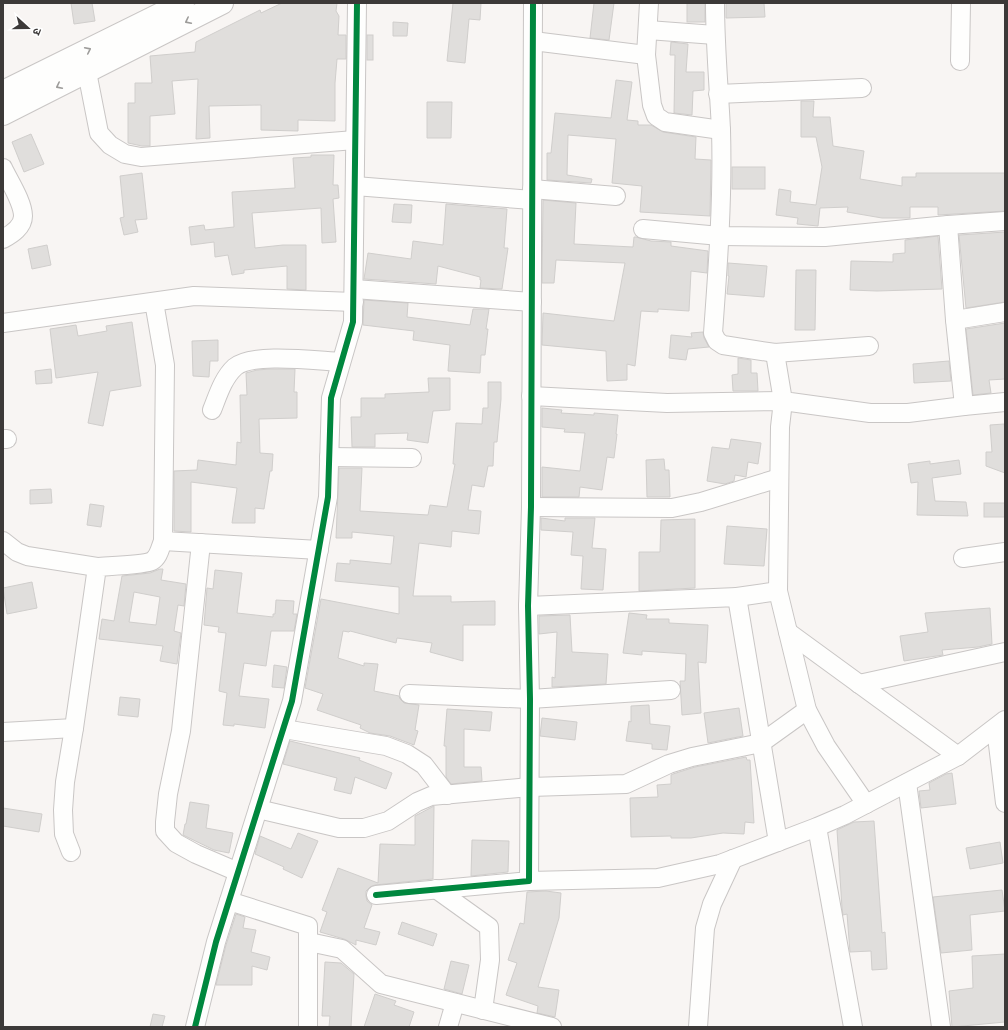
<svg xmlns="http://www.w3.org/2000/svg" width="1008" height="1030" viewBox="0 0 1008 1030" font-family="Roboto,'Noto Sans Devanagari',sans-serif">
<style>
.building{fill:#e0dedc;stroke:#d0cecc;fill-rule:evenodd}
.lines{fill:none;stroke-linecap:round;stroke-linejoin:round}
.minor-casing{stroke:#c9c6c5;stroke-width:20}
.secondary-casing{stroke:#c9c6c5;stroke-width:24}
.minor{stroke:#fefefd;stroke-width:18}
.secondary{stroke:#fefefd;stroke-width:22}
.cycleway-casing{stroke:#fff;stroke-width:8}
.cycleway{stroke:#00873e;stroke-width:6}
.oneway{stroke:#9d9c9a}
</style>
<rect width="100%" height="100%" fill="#f8f5f3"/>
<g class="building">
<path d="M71,3h21l3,18 -21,3z"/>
<path d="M282,3h55l-1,8 3,5 -1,19h8v24h-9l-2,24v38l-37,-1v11l-37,-1v-25l-52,1 1,32 -14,1 2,-60 -26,2 3,33 -25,2v30h-8l-14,-3v-40h7v-20h17l-2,-27 45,-4 1,-10 64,-32 1,3z"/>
<path d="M453,3h28l-1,17 -11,-1 -4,44 -18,-2z"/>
<path d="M594,3h20l-5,37 -19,-2z"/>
<rect x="687" y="3" width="18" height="19"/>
<path d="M726,3h38l1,14 -39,1z"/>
<path d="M393,22l15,1 -1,13h-14z"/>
<rect x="367" y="35" width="6" height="25"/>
<path d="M671,42l17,2 -2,28h18v18l-11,1 -1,24 -18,-2 1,-58h-5z"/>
<path d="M616,80l16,2 -5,38 11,1v4h13l12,7 33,5 -1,22 16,1 -1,56 -70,-4 2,-26 -30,-3 4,-44 -48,-4 -1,40 25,4 -1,4 -44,-3v-27h4l4,-40 56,5z"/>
<path d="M801,101h13l-1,16h17l3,29 31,5 -4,28 42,7v-9h14v-4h89v38l-67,4v-8h-28v11h-28l-35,-6 1,-5 -28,1 -2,18 -21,-2 1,-6 -22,-3 3,-26 12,2 -1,11 26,3 6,-38 -6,-30h-15z"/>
<path d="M427,102h25l-1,36h-24z"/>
<path d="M31,134l13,30 -20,8 -12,-30z"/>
<path d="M311,155h23l-1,30h5l1,13 -6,1 3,43 -14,1 -1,-35 -69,5 3,35 28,-3h23v45l-19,-1v-23l-43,4v3l-12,2 -4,-20 -13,2 -1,-15 -23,3 -2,-18 15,-2 1,5 29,-3 -2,-35 63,-4 -2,-30 18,-1z"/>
<rect x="732" y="167" width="33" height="22"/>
<path d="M142,173l5,46 -12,1 3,12 -14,3 -4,-17 4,-1 -4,-41z"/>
<path d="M543,200l33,3 -2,41 59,3 1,-10h2l15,4 20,1v4l37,5 -1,22 -16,-2 -2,40 -31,-2v3l-17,-1 -6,55 -8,-2v16l-20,1 -1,-30 -64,-6 1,-32 71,8 11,-58 -69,-3 -2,23h-12z"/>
<path d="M394,204l18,1 -1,18 -19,-1z"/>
<path d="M446,204l61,5 -3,39h4l-6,41 -22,-1 1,-8h-1v-3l-42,-11 -2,18 -72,-5 4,-26 43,6 2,-18 30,4z"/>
<path d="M1005,232v70l-39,6 -7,-73z"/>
<path d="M938,236l4,53 -65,2 -27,-1 1,-29 42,1v-8l12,-1v-13z"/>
<path d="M47,245l4,20 -19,4 -4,-20z"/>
<path d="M728,263l39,3 -3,31 -37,-3 2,-18h-1z"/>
<path d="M796,270h20l-1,60h-20z"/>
<path d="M364,300l44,3 -1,14 63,8 3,-16h16l-3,20h2l-3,26h-4l-1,18 -32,-2 2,-26 -37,-5 1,-9 -51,-6z"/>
<path d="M132,322l9,64 -31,5 -7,35 -15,-3 10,-51 -42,6 -6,-49 26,-4 2,11 29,-5 -1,-5z"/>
<path d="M1005,323v56l-16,1 2,13 -18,2 -7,-66z"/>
<path d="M703,332l1,6 5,9 -21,2 -2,11 -17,-2 2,-23 21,2 -1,-4z"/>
<path d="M218,340v21h-8l-1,16 -16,-1 -1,-35z"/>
<path d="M738,358l13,2v13h6l1,18h-25l-1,-16 6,-1z"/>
<path d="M949,361l2,20 -37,2 -1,-19z"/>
<path d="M51,369l1,14 -16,1 -1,-13z"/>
<path d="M270,369h25l-1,23h3v26l-38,1 1,34 13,1 -1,17h-2l-6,38 -9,-1v15h-23l5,-35 -46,-6v50l-17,-1v-60l23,-1 1,-10 38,5 1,-23 4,1 -1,-48h7l-1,-22 11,-3z"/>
<path d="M428,378h22v32l-17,1 -5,32 -21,-3 1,-7 -33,1v13h-23l-1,-30h10v-19h24v-4l44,-2z"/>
<path d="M488,382h13v17l-4,43h-3l-1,24h-5l-4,21 -12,-2 -4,25 13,1 -2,23 -27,-3 -1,16 -32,-4 -6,53h38v6l44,-1v24h-32v36l-33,-9 2,-9 -35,-5 -1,5 -46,-12 -1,1 -6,-1 -5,27 26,8v-3l14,1 -4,27 25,5 1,3 4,4 15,2 -4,25 3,1 -4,14 -24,-9 -20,-3 -10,-5 1,-3 -44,-15 6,-16 -18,-6 16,-89 78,15v-27l-64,-6 2,-18 13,1v-4l41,4 3,-28 -42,-4v6h-16l3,-70h23l-2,43 68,4 2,-10 17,2 8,-43h-2l3,-41 26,1 1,-16h5z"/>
<path d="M542,408l20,2 -1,3 33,2v-2l24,2 -2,19h1l-3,24 -7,-1 -5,33 -22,-3 -1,10h-37v-30l38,4 5,-38 -21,-1 1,-3 -23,-2z"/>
<path d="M1004,424l1,8v41l-19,-7v-14h6l-2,-27z"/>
<path d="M731,439l30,4 -3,21 -10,-2 -2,15 -11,-2 -1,6 -9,3 -18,-3 5,-34 17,2z"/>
<path d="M664,459l1,11h4l1,27h-23l-1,-37z"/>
<path d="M959,460l2,14 -29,4 3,23 31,1 2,14 -51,-1 1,-33 -7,1 -3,-19 22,-3v3z"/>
<path d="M51,489l1,14 -22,1v-14z"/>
<rect x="984" y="503" width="21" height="14"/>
<path d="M90,504l14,2 -3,21 -14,-2z"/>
<path d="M541,518l24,3v-3h30l-3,30 14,1 -3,41 -22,-1 2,-33 -12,-1 2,-23 -32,-2z"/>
<path d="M695,519v69l-56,3v-39h21l1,-32z"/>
<path d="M727,526l40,3 -3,37 -40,-2z"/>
<path d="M160,569h3l-2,11 25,4 -2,22 -6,-1 -4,26 7,2 -4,31 -17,-3 3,-15 -64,-7 3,-20 12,2 8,-45 28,-3zM134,592l26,5 -4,28 -27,-3z"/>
<path d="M215,570l27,3 -5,40 36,4v-3h2l1,-14 18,1 -1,13h4l-3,17h-23l-5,35 -22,-3 -5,33 30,3 -4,29 -31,-4v2l-11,-1 4,-32 -8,-2 7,-58 -8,-1 1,-5 -15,-2 3,-37 6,1z"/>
<path d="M32,582l5,26 -30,6 -4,-26z"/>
<path d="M990,608l2,36 -14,3 -36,3 1,5 -39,6 -4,-25 28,-4 -3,-19z"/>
<path d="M629,613l18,2 -1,4h23v4l39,2 -2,38 -8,-1 3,51 -19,2 -2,-34h5l1,-27 -44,-3v4l-19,-2z"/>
<path d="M570,615l2,37 36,2 -2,30 -54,3v-10l3,1 2,-46 -18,2v-18z"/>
<path d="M274,665l13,2 -3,21 -12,-1z"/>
<path d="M120,697l20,2 -2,18 -20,-2z"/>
<path d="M649,705l1,19 20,2 -3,24 -15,-1v-5l-26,-3 3,-20 2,1v-16z"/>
<path d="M739,708l4,28 -35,7 -4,-30z"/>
<path d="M447,709l45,3 -2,19 -26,-2v38h17l1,14 -31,3 -5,-7v-31h-2z"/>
<path d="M542,718l35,4 -2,18 -35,-4z"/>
<path d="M290,741l70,17 -1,2 33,13 -6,16 -31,-12 -4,17 -17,-4 3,-12 -54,-14z"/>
<path d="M746,757l1,3h3l4,63 -9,-1 -1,12 -21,-1 -32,5h-20v-2l-40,1 -1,-39 28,-1 -1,-12 14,-1v-9l2,-1 22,-7z"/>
<path d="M952,773l4,31 -35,4 -2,-17 11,-1 -1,-7 17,-9z"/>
<path d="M190,802l19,3 -3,23 27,5 -4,20 -15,-3 -31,-15 2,-11h1z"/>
<path d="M434,806l-1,73 -58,6 -5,2 -4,4v5l1,5 5,4 -8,23 16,4 -4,13 -20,-5v5l-12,-6 -24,-7 7,-20 -5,-2 16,-42 40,15 2,-39 35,1v-29z"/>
<path d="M3,808l39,6 -3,18 -36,-6z"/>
<path d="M874,821l8,112 3,-1 2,37 -15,1 -1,-19 -21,1 -3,-38 -4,1 -1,-7 -5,-78 17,-8z"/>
<path d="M298,833l20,8 -16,37 -19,-9 1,-2 -29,-13 5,-18 31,13z"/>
<path d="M472,840l37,1 -1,31 -37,4z"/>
<path d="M1000,842l3,21 -33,6 -4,-21z"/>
<path d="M1002,890l3,21 -35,4 2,35 -31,3 -8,-56z"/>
<path d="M546,891l15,2 -2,25 -21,69 21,3 -4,27 -18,-4 1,-7 -32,-11 11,-32 -9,-3 12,-37 4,1 3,-32z"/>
<path d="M236,914l9,3 -2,11 13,2 -5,22 19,5 -3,13 -15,-4v19h-36l10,-40z"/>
<path d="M402,922l35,12 -4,12 -35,-12z"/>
<path d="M1005,954v68l-53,5 -3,-36 24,-3 -1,-32z"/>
<path d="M451,961l18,4 -7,29 -18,-5z"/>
<path d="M325,962l16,1 13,11 -3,53h-22l1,-11h-8z"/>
<path d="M375,994l21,7 -2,4 20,7 -5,15h-45z"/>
<path d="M153,1014l12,2 -3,11h-12z"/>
</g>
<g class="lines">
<defs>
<g id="minor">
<path d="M649,3l-3,52 6,50 4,11 9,6 56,8"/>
<path d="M715,3c0,43 4,85 6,127 2,68 -3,135 -8,203l4,8 6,4 52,8 94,-7"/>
<path d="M648,30l67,5"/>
<path d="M533,41l113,14"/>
<path d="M960,61l1,-58"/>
<path d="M87,72l12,61 11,12 15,9 16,3 214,-17"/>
<path d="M718,94l144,-6"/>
<path d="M3,168c6,13 20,34 20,48 0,11 -11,18 -20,23"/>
<path d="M355,186l177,14"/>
<path d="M532,189l84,7"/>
<path d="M948,225l7,95 50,-8"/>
<path d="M643,229l77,7 105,1 123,-12 57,-4"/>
<path d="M354,289l178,13"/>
<path d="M154,302l11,63 -2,176 156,9"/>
<path d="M3,323l191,-27 160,6"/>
<path d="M775,353l8,48 87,12h38l56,-7 -9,-86"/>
<path d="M531,396l136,7 116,-2 -3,26 -2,164 -41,6"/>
<path d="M964,406l41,-4"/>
<path d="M212,410c6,-15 11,-32 23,-43 17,-15 83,-6 106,-5"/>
<path d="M3,439h4"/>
<path d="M329,457l83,1"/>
<path d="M531,507l141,1 29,-6 78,-24"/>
<path d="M3,541l14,11 10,4 70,11"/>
<path d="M201,543l-20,188 -13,63 -3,28v9l11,12 20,11 42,18"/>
<path d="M963,558l42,-6"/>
<path d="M778,591l29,119 19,36 40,58"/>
<path d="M528,606l209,-9 41,245"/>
<path d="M788,632l170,124"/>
<path d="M859,684l146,-32"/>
<path d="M409,694l121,5 141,-9"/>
<path d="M996,728l9,75"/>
<path d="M284,729l102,17 21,8 17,11 23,30"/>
<path d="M3,732l71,-4 23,-161c11,-1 48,-2 55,-6 7,-4 8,-13 11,-20"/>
<path d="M907,783l34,244"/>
<path d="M258,809l81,19h25l24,-7 29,-19 14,-6 99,-9 96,-3 43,-20 23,-7 69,-14 46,-33"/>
<path d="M817,827l36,200"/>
<path d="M71,852l-7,-18 -1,-24 2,-28 9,-54"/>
<path d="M529,881l129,-3 62,-14 97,-37 28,-12 113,-59 47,-36"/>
<path d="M436,889l53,38 1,33 -7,50"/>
<path d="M376,895l153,-14 1,-182 -2,-93 3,-99 2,-504"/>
<path d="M229,901l79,25v101"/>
<path d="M309,942l33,7 39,35 171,43"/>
<path d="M195,1027l21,-85 76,-241 36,-204 3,-99 22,-76 4,-319"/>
<path d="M448,1027l7,-24"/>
<path d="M698,1027l7,-99 7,-24 21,-45"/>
</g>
<g id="secondary">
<path d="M3,92l180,-89"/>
<path d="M3,114l219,-111"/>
</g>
</defs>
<use href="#minor" class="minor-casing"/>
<use href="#secondary" class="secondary-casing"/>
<use href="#minor" class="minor"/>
<use href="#secondary" class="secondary"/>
<defs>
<g id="cycleway">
<path d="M376,895l153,-14 1,-182 -2,-93 3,-99 2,-504"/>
<path d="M195,1027l21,-85 76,-241 36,-204 3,-99 22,-76 4,-319"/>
</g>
</defs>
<use href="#cycleway" class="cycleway-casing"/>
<use href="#cycleway" class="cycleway"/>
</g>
<defs><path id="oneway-chevron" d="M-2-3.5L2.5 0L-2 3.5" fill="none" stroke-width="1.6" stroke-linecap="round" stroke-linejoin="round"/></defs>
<g class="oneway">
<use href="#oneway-chevron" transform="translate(188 21) rotate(153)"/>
<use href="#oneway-chevron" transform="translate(88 50) rotate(-26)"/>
<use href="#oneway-chevron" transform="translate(59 86) rotate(153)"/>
</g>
<rect width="1008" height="1030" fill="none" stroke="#3c3938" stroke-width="8"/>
<g transform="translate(28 28) rotate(111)" stroke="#ffffff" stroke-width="3" paint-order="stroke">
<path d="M0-3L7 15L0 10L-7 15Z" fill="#3c3938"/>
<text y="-6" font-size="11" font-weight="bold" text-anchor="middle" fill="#3c3938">उ</text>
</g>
</svg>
